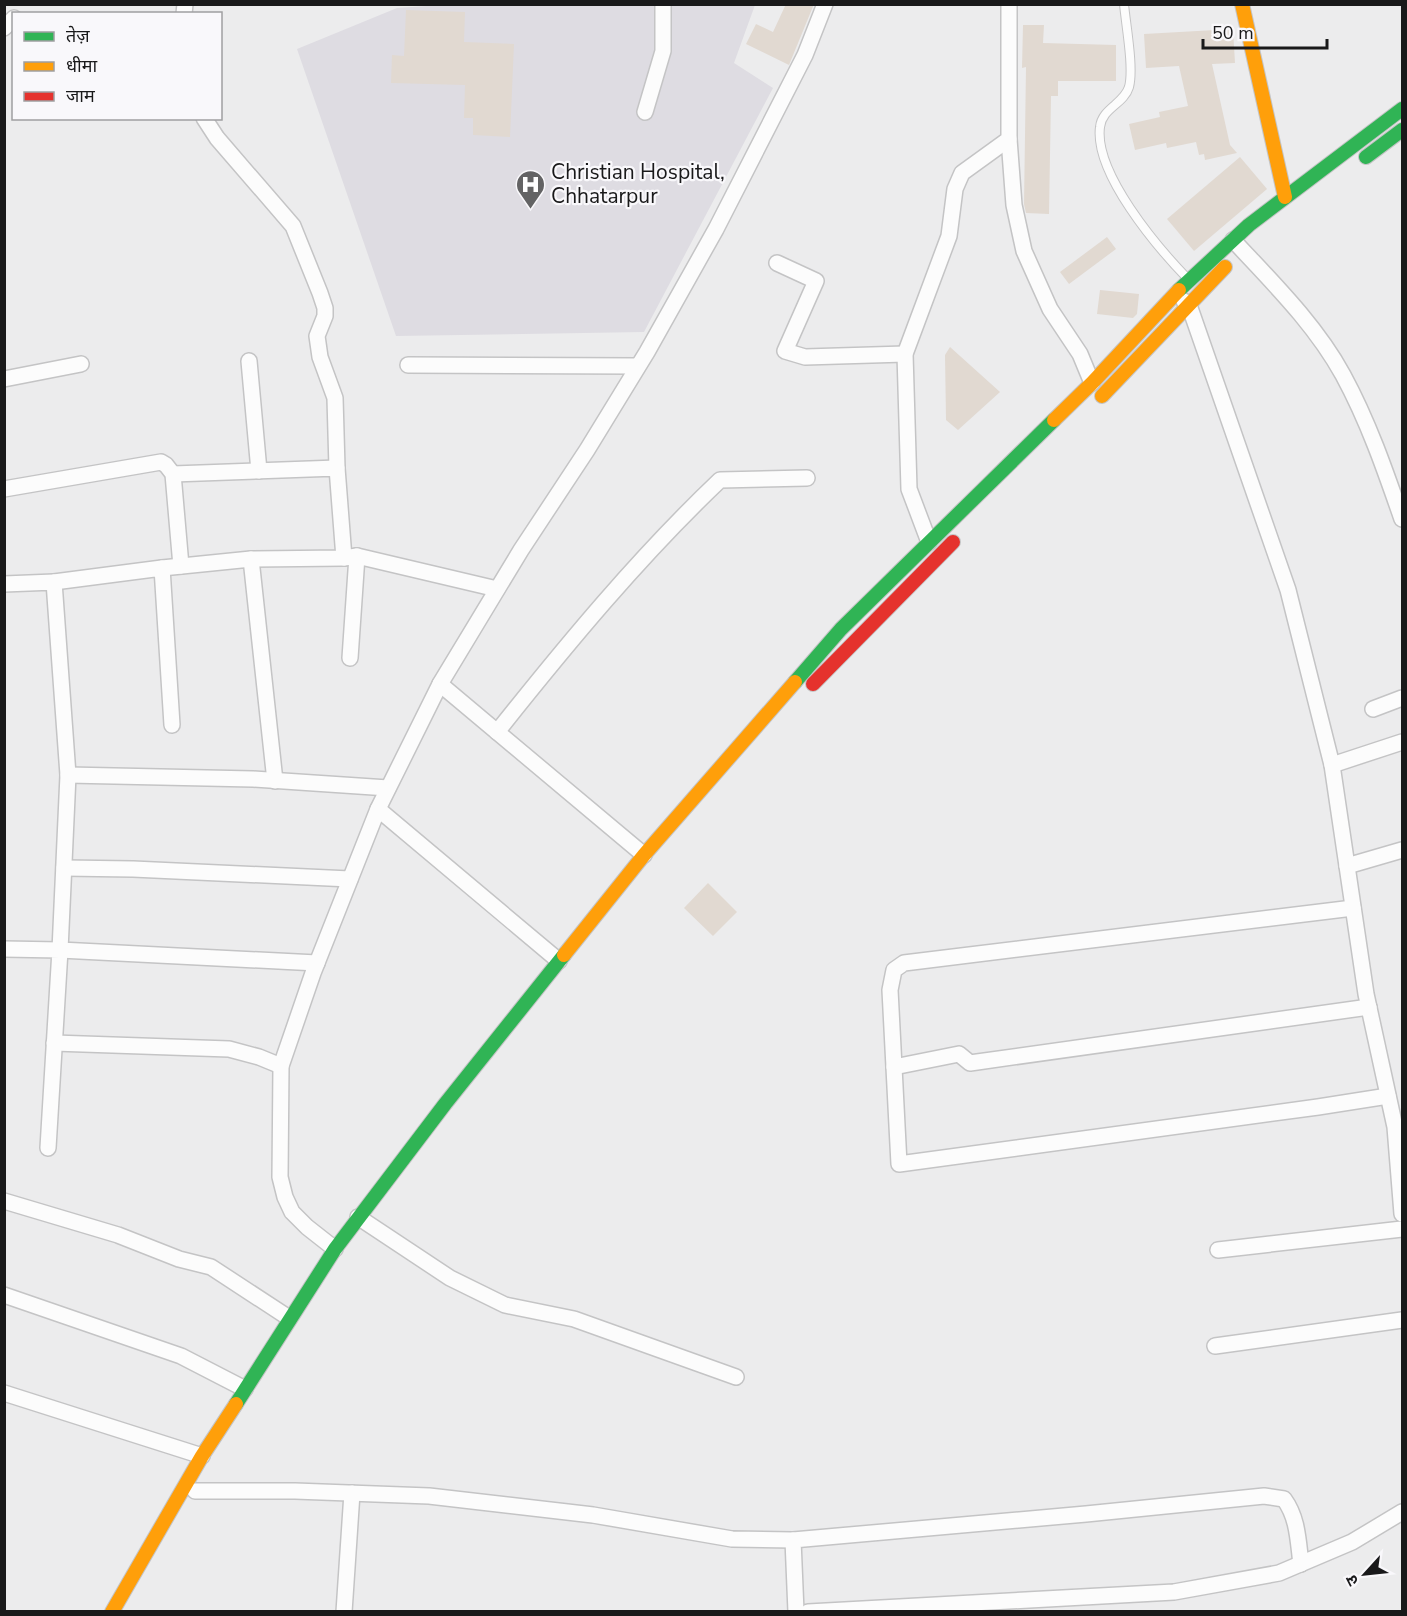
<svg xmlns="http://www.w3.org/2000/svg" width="1407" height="1616" viewBox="0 0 1407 1616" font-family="'Nunito Sans','Noto Sans Devanagari',sans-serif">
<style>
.built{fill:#dedce2}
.building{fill:#e1d9d1}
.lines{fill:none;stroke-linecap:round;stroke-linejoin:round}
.lane-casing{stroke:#c4c4c5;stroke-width:10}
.street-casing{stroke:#c4c4c5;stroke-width:18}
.fast-casing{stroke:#c4c4c5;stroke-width:16}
.slow-casing{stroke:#c4c4c5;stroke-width:16}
.jam-casing{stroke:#c4c4c5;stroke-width:16}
.lane{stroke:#fcfcfc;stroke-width:8}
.street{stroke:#fcfcfc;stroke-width:15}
.fast{stroke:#30b455;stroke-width:14}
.slow{stroke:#ff9f0a;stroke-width:14}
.jam{stroke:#e5322d;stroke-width:14}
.labels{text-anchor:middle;stroke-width:4.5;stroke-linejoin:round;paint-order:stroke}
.poi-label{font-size:21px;fill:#19191a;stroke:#f9f8fb;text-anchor:start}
</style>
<rect width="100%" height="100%" fill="#ececed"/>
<path class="built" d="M456,4l299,1 -21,58 39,25 -129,244 -248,4 -99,-287 100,-41z"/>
<g class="building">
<path d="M786,4h28l-25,61 -43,-21 10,-20 17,8z"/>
<path d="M406,10l59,2 -1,30 50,2 -4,93 -37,-2v-17h-9l1,-33 -74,-2 1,-28 12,1z"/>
<path d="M1023,25h21l-1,18 73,2v36h-58v15h-7l-2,118 -23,-1 -2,-9 2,-137 -4,1z"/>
<path d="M1233,29l2,34 -23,1 18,81 7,8 -32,7 -1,-6 -5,1 -3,-13 -29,6 -1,-5 -31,7 -6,-26 31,-7 -1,-5 29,-6 -9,-40 -33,2 -2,-34z"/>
<path d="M1240,157l27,32 -73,62 -27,-32z"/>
<path d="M1107,237l9,12 -47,35 -9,-12z"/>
<path d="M1100,290l39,4 -2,20 -4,4 -36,-4z"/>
<path d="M950,347l50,45 -42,38 -12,-10 -1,-65z"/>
<path d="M708,883l29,29 -24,24 -29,-28z"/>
</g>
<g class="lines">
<defs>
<path id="lane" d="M1124,4c2,22 10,64 5,83 -5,17 -27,21 -29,40 -6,46 57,120 88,152"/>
<g id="street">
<path d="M184,14l1,-10"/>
<path d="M4,28l10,-10"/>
<path d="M645,112l18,-61v-47"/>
<path d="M204,118l13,20 76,88 27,67 5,15v8l-8,20 3,21 15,41 2,70"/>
<path d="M1009,139l5,66 10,46 26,58 30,45 12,29"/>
<path d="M1233,240c39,42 82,84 110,135 25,46 42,95 59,144"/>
<path d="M777,263l39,18 -31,70 20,6 100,-3"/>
<path d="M1184,301l5,4 99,285 44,175 34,229 29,133 7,87"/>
<path d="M249,361l10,110"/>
<path d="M408,365l230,1"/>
<path d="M4,379l77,-15"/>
<path d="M173,474l164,-6 7,90"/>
<path d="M4,489l157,-27 5,3 7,9 8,92"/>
<path d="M929,542l-20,-53 -4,-135 44,-118 6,-47 7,-16 47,-34v-135"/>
<path d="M357,556l140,33"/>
<path d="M251,559l93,-1 13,-2 -7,102"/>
<path d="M162,568l89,-9 24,222"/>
<path d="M54,582l108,-14 10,157"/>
<path d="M4,584l50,-2 14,193 -8,175 257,13"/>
<path d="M440,684l204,171"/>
<path d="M1373,709l29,-11"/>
<path d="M497,732c70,-88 142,-175 223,-252l87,-2"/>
<path d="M1332,765l70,-23"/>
<path d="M68,775l185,4 135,9"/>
<path d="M378,809l181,152"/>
<path d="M1347,866l55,-16"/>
<path d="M64,868l69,1 217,10"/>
<path d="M1353,908l-449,55 -10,7 -4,20 9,174 419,-57 70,-11"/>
<path d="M4,949l56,1 -12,198"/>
<path d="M54,1043l175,6 30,8 22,9"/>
<path d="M894,1067l65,-13 11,9 399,-56"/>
<path d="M4,1201l114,34 61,24 32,8 78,51"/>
<path d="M358,1217l92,61 55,27 69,14 162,58"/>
<path d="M335,1249l-28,-22 -15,-15 -7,-15 -5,-20 1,-111 32,-93 65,-164 62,-125 81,-134 66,-100 60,-98 69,-123 89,-174 20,-51"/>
<path d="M1218,1250l184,-21"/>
<path d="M4,1295l177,61 64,33"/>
<path d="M1215,1346l187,-26"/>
<path d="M4,1393l198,63"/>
<path d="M195,1491h100l134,5 164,19 139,24 61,1"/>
<path d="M344,1612l8,-119"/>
<path d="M796,1612l-3,-72 293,-26 178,-18 20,3c14,19 14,42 17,65"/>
<path d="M808,1612l366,-20 105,-19 73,-31 50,-30"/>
</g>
<g id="fast">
<path d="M1366,157l36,-27"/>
<path d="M1179,290l70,-65 153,-116"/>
<path d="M795,682l46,-53 213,-209"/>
<path d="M236,1404l99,-155 110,-145 119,-149"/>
</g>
<g id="slow">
<path d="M1242,4l43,193"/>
<path d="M1102,396l123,-129"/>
<path d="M1054,420l38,-37 87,-93"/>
<path d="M564,955l80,-100 151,-173"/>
<path d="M112,1612l90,-156 34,-52"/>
</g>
<path id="jam" d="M813,684l140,-142"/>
</defs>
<use href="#lane" class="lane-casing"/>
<use href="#street" class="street-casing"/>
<use href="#fast" class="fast-casing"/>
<use href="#slow" class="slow-casing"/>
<use href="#jam" class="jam-casing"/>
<use href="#lane" class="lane"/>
<use href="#street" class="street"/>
<use href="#fast" class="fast"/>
<use href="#slow" class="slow"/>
<use href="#jam" class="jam"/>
</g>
<defs>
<symbol id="hospital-pin" viewBox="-11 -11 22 30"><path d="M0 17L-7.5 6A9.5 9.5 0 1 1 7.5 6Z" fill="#636364" stroke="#f9f8fb"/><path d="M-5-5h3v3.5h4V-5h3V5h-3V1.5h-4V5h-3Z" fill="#fff"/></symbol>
</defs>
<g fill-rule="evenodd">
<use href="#hospital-pin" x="514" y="168" width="33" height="45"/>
</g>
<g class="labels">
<g class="poi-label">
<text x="551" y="179">Christian Hospital,<tspan x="551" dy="24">Chhatarpur</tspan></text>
</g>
</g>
<rect width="1407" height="1616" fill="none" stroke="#19191a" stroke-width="12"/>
<rect x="12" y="12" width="210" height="108" fill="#f9f8fb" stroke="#9f9fa1" stroke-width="1.5"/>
<rect x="24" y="32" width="30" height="9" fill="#30b455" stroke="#9f9fa1" stroke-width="1.5"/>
<text x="66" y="42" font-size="18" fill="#19191a">तेज़</text>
<rect x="24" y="62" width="30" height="9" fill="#ff9f0a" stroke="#9f9fa1" stroke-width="1.5"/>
<text x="66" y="72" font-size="18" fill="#19191a">धीमा</text>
<rect x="24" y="92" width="30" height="9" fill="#e5322d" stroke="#9f9fa1" stroke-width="1.5"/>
<text x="66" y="102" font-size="18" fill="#19191a">जाम</text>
<g transform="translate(1365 1574) rotate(243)" stroke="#f9f8fb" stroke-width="4.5" paint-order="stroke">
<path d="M0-4.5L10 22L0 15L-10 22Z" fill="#19191a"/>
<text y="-9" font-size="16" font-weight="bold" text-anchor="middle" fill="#19191a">उ</text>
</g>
<path d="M1203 39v9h124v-9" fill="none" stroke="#19191a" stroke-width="3"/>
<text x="1212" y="39" font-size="18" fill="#19191a" stroke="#f9f8fb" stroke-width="4.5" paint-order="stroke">50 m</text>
</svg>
